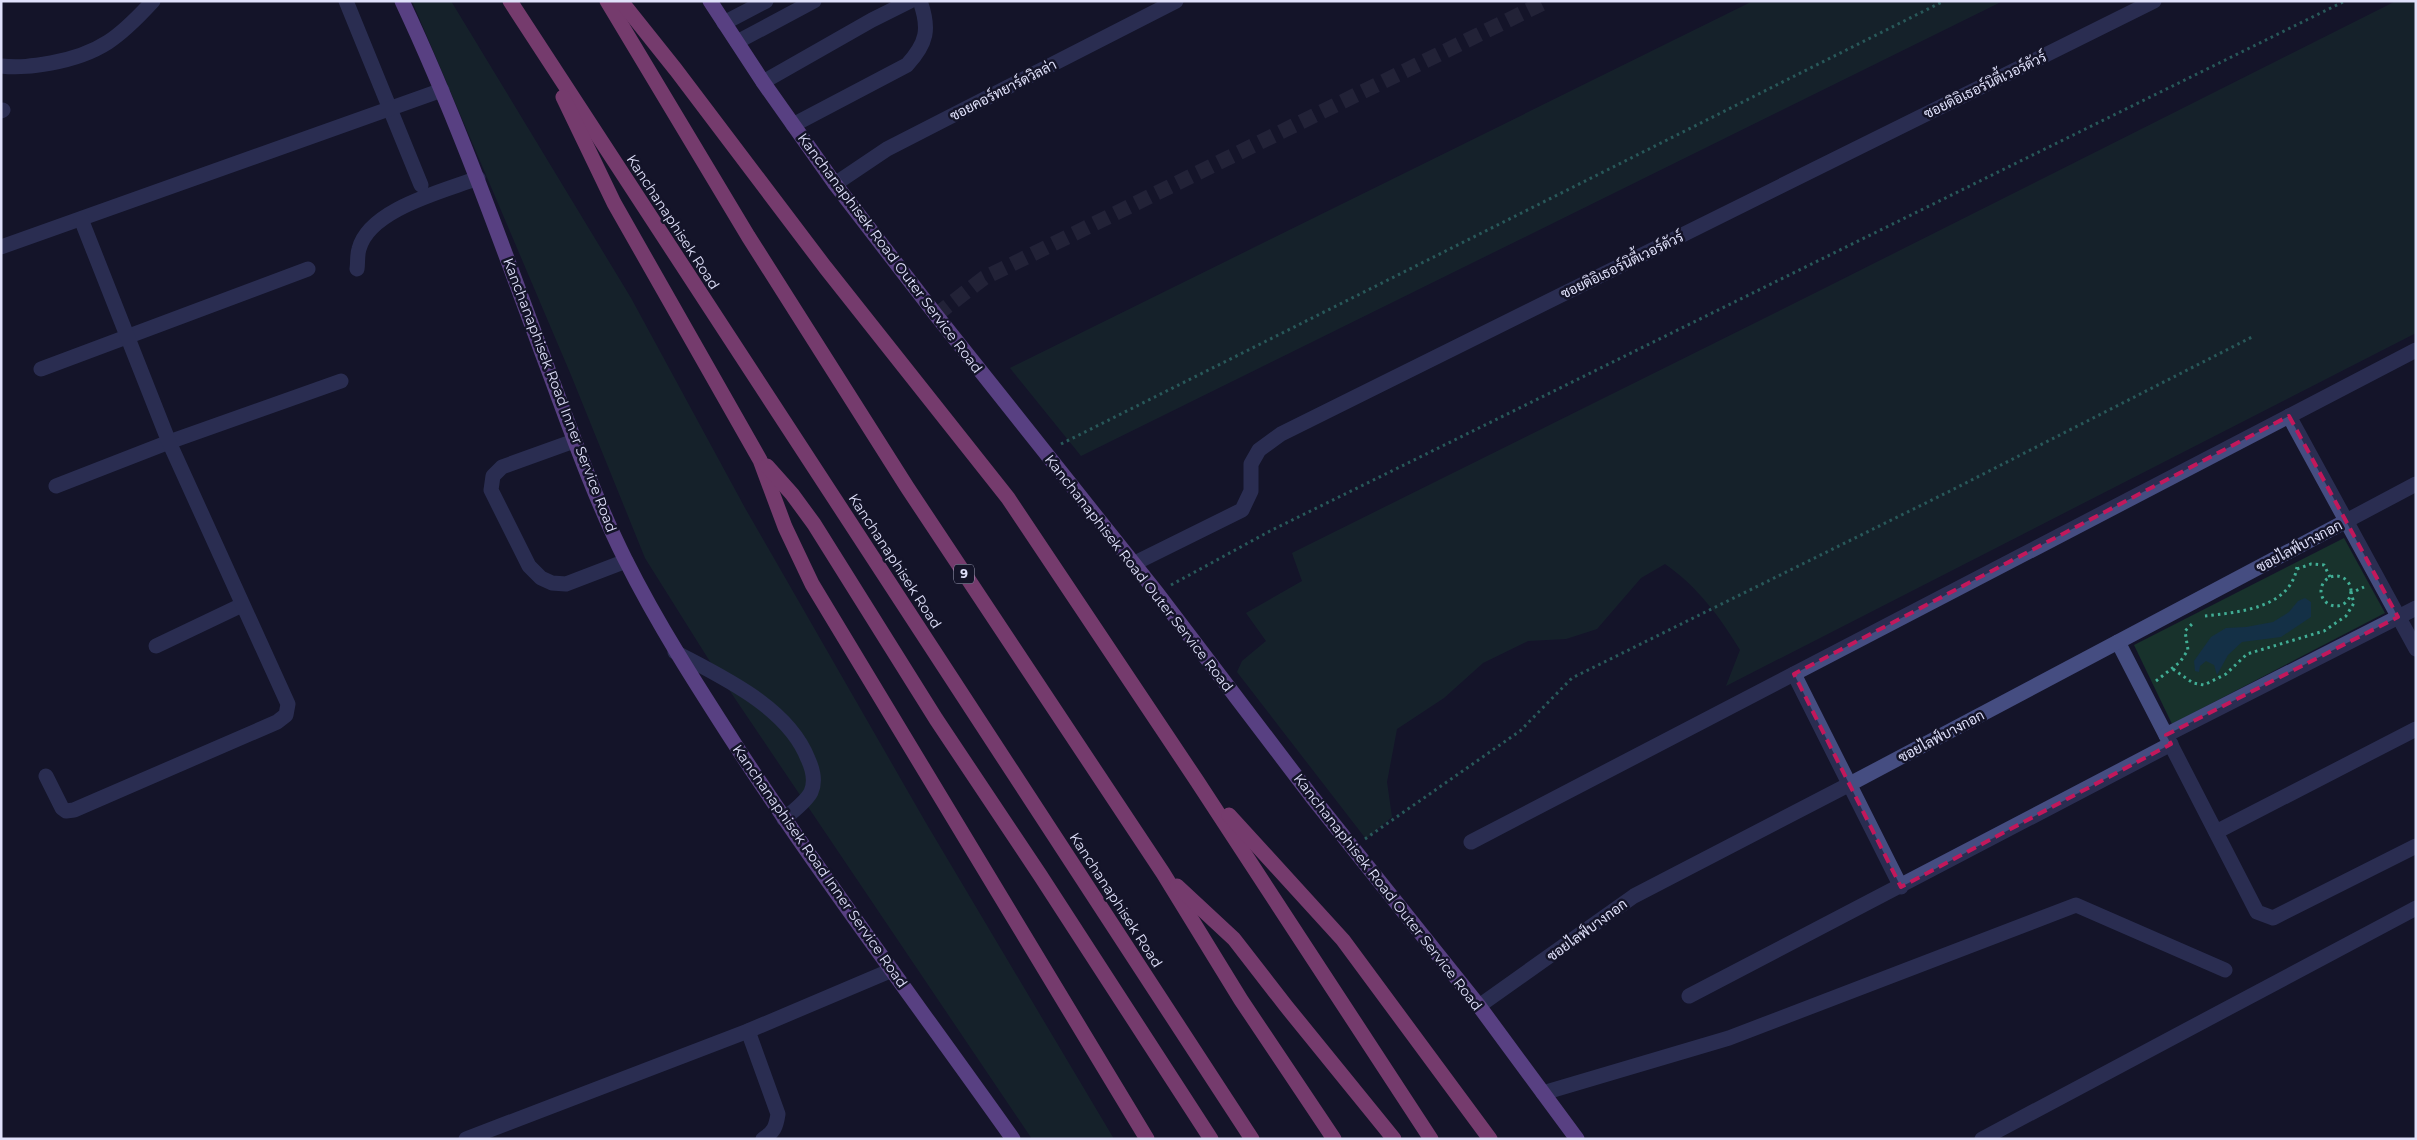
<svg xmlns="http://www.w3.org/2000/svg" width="2417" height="1140" viewBox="0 0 2417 1140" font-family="Montserrat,Sarabun,sans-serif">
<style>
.green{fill:#18322c}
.water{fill:#143046}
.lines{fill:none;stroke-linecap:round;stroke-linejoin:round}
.minor-tunnel{stroke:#333348;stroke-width:15;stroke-dasharray:15 8;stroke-linecap:butt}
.path{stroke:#41ae95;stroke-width:3;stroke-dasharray:2.5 4;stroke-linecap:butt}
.minor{stroke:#454d81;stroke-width:15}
.major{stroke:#ab75ed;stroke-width:15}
.highway{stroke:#ec6abe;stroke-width:15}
.marked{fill:none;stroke:#c2185b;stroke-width:4;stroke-dasharray:10 6;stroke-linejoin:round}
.labels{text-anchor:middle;stroke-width:5;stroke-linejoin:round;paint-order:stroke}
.shield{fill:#141429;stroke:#a3a4bc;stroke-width:1}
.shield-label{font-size:12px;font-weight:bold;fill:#e0e1fb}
.street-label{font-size:14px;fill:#e0e1fb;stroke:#141429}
</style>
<rect width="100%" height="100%" fill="#141429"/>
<g class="green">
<path d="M412,1h39l180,297 114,210 181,315 188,316h-82l-323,-479 -64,-102 -74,-183z"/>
<path d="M1753,1h250l-922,455 -71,-88z"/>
<path d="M2396,1h20v332l-690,353 14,-36c-20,-33 -43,-64 -75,-86l-24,14 -44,51 -31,10 -38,2 -45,22 -39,35 -47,31 -10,53 5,35 -26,22 -129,-167 5,-11 24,-20 -20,-28 56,-32 -10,-28 523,-260z"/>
<path d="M2344,538l41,75 -213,111 -38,-79z"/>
</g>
<path class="water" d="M2305,598l6,4v15l-30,20 -39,5 -14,13 -11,20 -3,-10 -8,-4 -6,5 -1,6 -4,-1 -1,-10 17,-24 15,-9 20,-1 27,-5 16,-10 9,-11z"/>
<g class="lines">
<path class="minor-tunnel" d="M936,315l48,-37 563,-277"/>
<g class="path">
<path d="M1061,444l883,-443"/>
<path d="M2297,569l14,-5 13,1 6,12"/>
<circle cx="2336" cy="591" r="15"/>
<path d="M1171,585l99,-54 1075,-530"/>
<path d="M2205,616c33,-4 85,-7 92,-49"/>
<path d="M2173,669l20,14 11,2 22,-11 21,-20 77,-23 22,-15 8,-13 -3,-10 13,-6"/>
<path d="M2156,681l24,-19 8,-12 -3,-19 8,-8"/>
<path d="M1365,839l155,-108 52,-53 378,-187 304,-155"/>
</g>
<g class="minor">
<path d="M346,1l75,184"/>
<path d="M724,23l42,-22"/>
<path d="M737,42l77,-41"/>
<path d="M1,66c18,2 32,0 50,-3 49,-9 69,-26 102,-62"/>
<path d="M763,82l109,-62 38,-19"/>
<path d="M1,111l2,-1"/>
<path d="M793,125l114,-60c20,-22 23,-36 13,-64"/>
<path d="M835,184l52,-35 289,-148"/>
<path d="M1,247l441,-157"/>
<path d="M357,269c1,-6 0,-14 2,-20 10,-40 85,-58 119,-71"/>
<path d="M41,369l267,-100"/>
<path d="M2289,416l127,233"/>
<path d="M574,441l-72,26 -9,9 -2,14 38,76 12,12 11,5 14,1 60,-23"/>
<path d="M56,486l113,-44 172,-61"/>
<path d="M1133,564l109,-54 9,-19v-27l8,-14 22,-16 873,-433"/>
<path d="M2118,642l139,270 16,6 143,-72"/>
<path d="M156,646l86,-41"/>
<path d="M675,652c47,25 113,55 133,107 5,11 8,22 3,33 -5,10 -19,20 -27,27"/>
<path d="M1794,674l107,213"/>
<path d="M2166,735l250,-127"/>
<path d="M46,776l16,32 4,3 8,-1 203,-88 9,-7 2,-11 -119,-262 -88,-223"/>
<path d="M2216,832l200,-103"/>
<path d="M1471,842l945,-492"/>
<path d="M1689,996l482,-252"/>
<path d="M1479,1006l155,-110 214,-111 568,-301"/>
<path d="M748,1031l30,83c-2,13 -4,18 -15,25"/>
<path d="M1543,1093l186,-55 347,-133 149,65"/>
<path d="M466,1139l282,-108 144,-61"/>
<path d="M1982,1139l434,-231"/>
</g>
<g class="major">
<path d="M402,1c54,115 96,233 140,352 26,69 50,140 83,206 33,66 73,128 113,190 87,133 183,260 275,390"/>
<path d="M710,1l53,81 72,102 101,131 221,278 155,204 167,209 98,133"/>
</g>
<g class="highway">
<path d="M510,1l742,1138"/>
<path d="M607,1l141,235 159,251 256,386 78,127 93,139"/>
<path d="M621,1l55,69 149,197 183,231 189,283 234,358"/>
<path d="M563,97l51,106 146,257 25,67 27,57 335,555"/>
<path d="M767,466l25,28 22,30 122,195 104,156 171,264"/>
<path d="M1229,815l114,125 147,199"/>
<path d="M1177,886l57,53 52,67 108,133"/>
</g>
</g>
<path d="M0 0H2417V1140H0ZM2289,416l109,201 -232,118 5,9 -270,143 -107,-213z" fill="#141429" fill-opacity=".55" fill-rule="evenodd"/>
<path class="marked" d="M2289,416l109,201 -232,118 5,9 -270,143 -107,-213z"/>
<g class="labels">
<rect class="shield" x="954" y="564.5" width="20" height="19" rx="4"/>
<g class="shield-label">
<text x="964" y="578">9</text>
</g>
<g class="street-label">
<text transform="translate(1985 85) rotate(-26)" y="5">ซอยดิอิเธอร์นิตี้เวอร์ดัวร์</text>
<text transform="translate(1003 90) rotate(-27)" y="5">ซอยคอร์ทยาร์ดวิลล่า</text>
<text transform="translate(673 222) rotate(57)" y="5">Kanchanaphisek Road</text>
<text transform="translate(890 253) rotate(53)" y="5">Kanchanaphisek Road Outer Service Road</text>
<text transform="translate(1622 265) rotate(-26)" y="5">ซอยดิอิเธอร์นิตี้เวอร์ดัวร์</text>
<text transform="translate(560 395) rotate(69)" y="5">Kanchanaphisek Road Inner Service Road</text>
<text transform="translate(2299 546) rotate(-28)" y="5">ซอยไลฟ์บางกอก</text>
<text transform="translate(895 561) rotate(57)" y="5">Kanchanaphisek Road</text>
<text transform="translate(1139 573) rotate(52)" y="5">Kanchanaphisek Road Outer Service Road</text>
<text transform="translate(1941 736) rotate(-28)" y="5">ซอยไลฟ์บางกอก</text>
<text transform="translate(820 866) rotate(55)" y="5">Kanchanaphisek Road Inner Service Road</text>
<text transform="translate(1388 892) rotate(52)" y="5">Kanchanaphisek Road Outer Service Road</text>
<text transform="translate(1116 900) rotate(57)" y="5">Kanchanaphisek Road</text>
<text transform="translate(1587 930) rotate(-36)" y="5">ซอยไลฟ์บางกอก</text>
</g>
</g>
<rect width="2417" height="1140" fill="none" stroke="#e0e1fb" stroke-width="5"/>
</svg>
